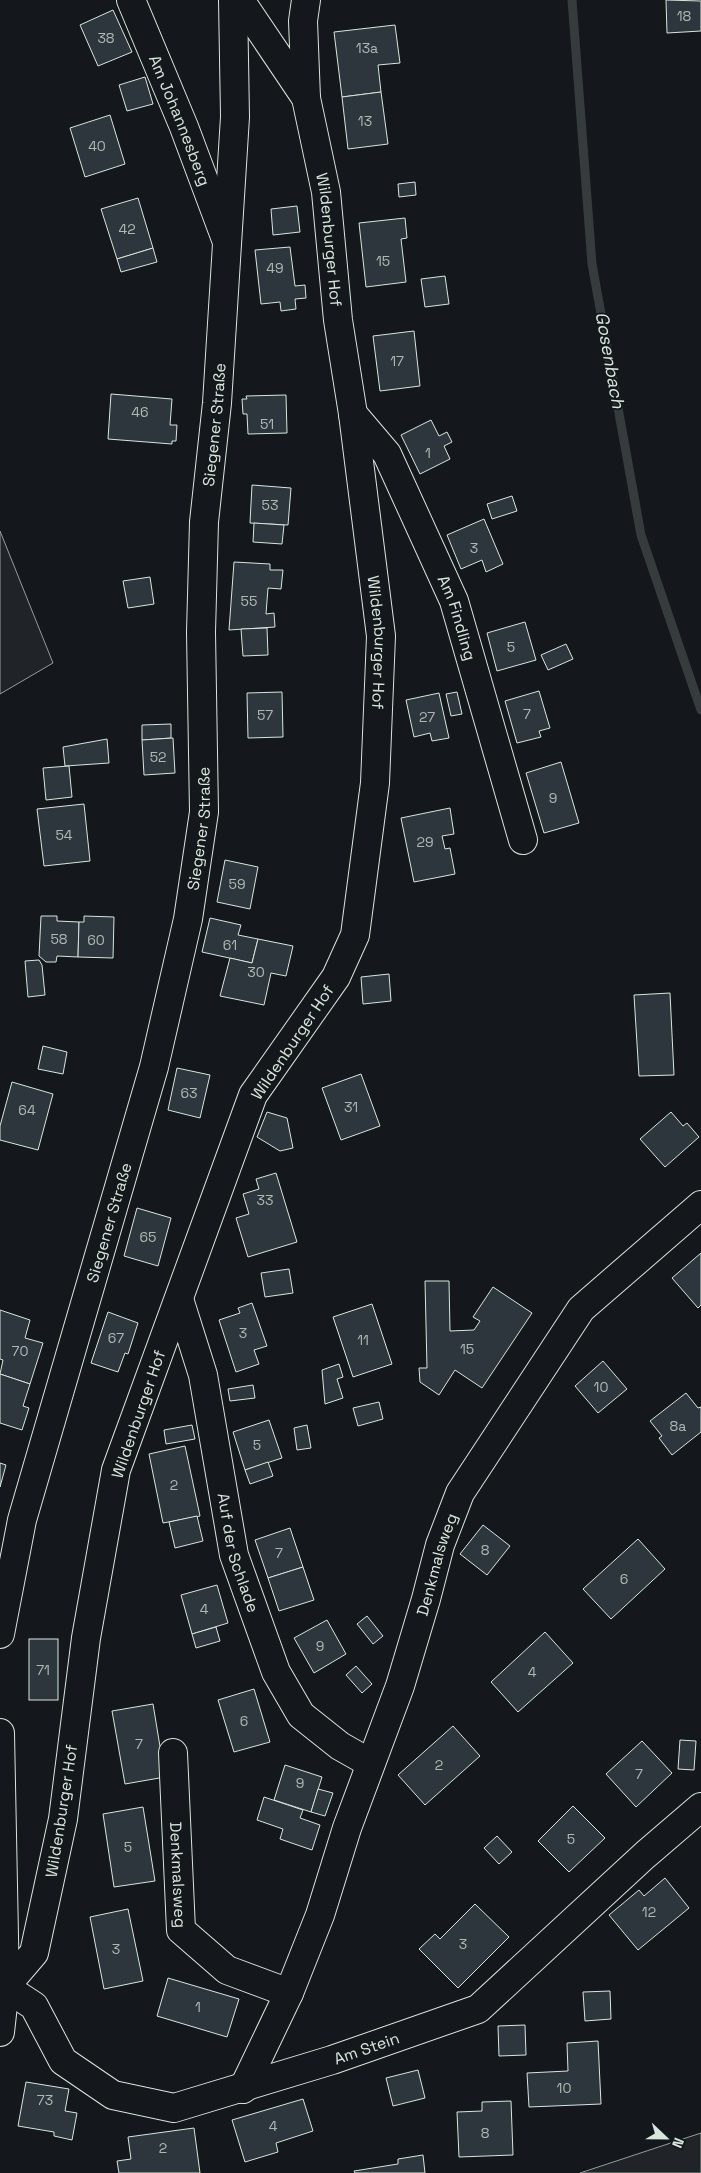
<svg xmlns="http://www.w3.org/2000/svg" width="701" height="2173" viewBox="0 0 701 2173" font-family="'Space Grotesk',sans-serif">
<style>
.green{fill:#202428;stroke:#939e99}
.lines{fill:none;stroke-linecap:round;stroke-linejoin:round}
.stream{stroke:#363b3e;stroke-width:9}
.building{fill:#2c363c;stroke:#d8e6dc}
.minor-casing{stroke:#d8e6dc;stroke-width:30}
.major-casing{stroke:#d8e6dc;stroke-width:30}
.minor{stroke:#14181c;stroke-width:28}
.major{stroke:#14181c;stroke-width:28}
.labels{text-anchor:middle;stroke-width:4;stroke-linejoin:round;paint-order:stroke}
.number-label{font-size:14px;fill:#adbab4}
.street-label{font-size:16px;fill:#d8e6dc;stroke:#14181c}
.water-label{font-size:18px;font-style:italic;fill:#d8e6dc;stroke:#14181c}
</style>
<rect width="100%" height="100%" fill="#14181c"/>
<g class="green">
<path d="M0,531l53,132 -53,31z"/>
<path d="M701,2133v40h-121z"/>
</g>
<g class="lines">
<path class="stream" d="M572,0l20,264 49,271 60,175"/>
</g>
<g class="building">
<path d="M666,0l35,1v30l-34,2z"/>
<path d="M113,10l19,42 -34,14 -18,-41z"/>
<path d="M395,25l5,38 -22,2 3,27 -39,5 -8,-65z"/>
<path d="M145,77l8,27 -26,7 -8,-26z"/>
<path d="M381,92l7,52 -40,5 -6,-52z"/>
<path d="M110,115l15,49 -40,13 -15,-49z"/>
<path d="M415,182l1,13 -17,2 -1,-13z"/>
<path d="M138,198l15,50 -36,11 -16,-50z"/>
<path d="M297,206l3,26 -27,3 -2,-26z"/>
<path d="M405,218l2,20 -6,1 5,43 -40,5 -7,-64z"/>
<path d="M290,247l5,39 10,-1 1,13 -11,1 1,10 -15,2 -1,-9 -19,2 -6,-54z"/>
<path d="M153,248l4,14 -36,10 -4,-13z"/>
<path d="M445,276l4,28 -24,3 -4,-28z"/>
<path d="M414,331l6,55 -40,5 -7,-55z"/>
<path d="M111,394l61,5 -2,26h7l-1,16h-4v3l-64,-5z"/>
<path d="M286,395l1,38 -39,1 -1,-20h-4l-1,-15h5l-1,-3z"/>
<path d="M431,420l8,16 8,-4 5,10 -8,4 6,13 -30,15 -19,-39z"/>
<path d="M252,485l39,3 -3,37 -38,-2z"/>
<path d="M512,496l5,15 -25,8 -5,-15z"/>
<path d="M484,519l19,45 -17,8 -4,-12 -21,9 -14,-34z"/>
<path d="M254,523l30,2 -2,19 -29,-2z"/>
<path d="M234,562l36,2v6h13l-2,19 -13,-1 -2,26 8,-1 1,14 -46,3z"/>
<path d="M150,577l4,27 -26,4 -5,-27z"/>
<path d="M525,622l11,38 -39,11 -10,-38z"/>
<path d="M267,628l1,27 -25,1 -2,-27z"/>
<path d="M566,644l7,15 -25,11 -7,-15z"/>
<path d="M539,691l11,37 -11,3 2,6 -24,6 -12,-42z"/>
<path d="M282,692l1,45 -35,1 -1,-45z"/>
<path d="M457,692l5,22 -11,2 -5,-22z"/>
<path d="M439,693l10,45 -17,3 -2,-8 -16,4 -8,-37z"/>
<path d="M171,724v14l-29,2v-15z"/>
<path d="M173,738l2,35 -31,2 -2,-35z"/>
<path d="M107,739l2,24 -44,3 -2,-19z"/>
<path d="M561,762l18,61 -35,10 -18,-60z"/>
<path d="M69,766l3,31 -26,3 -3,-32z"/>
<path d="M84,804l6,57 -46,5 -7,-57z"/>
<path d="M450,808l4,26 -12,2 3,13 5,-1 5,26 -41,8 -13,-64z"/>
<path d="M225,860l33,7 -8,42 -33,-7z"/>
<path d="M41,916h16v5l22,1 -1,35 -21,-1 -1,6h-10l-7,-6z"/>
<path d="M84,916l30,1 -1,41 -35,-1 1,-35h5z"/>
<path d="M210,918l31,7 -3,10 20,4 -6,24 -50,-11z"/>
<path d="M258,939l35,7 -7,30 -15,-3 -7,32 -44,-9 10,-38 22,5z"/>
<path d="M39,960l3,5 3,30 -17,2 -3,-36z"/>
<path d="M389,974l2,27 -28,3 -2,-27z"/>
<path d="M670,993l4,82 -35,1 -5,-81z"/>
<path d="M43,1046l24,6 -4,22 -25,-5z"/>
<path d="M177,1068l33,7 -10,43 -32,-8z"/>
<path d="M361,1074l19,52 -39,14 -19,-52z"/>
<path d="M12,1082l41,12 -15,56 -38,-10v-14z"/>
<path d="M267,1112l20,6 6,30 -13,3 -23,-14z"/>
<path d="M671,1112l12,14 4,-3 12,14 -34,30 -25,-28z"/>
<path d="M276,1173l21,69 -49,15 -12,-39 13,-4 -6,-20 16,-5 -3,-10z"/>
<path d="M137,1208l34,10 -13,48 -34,-10z"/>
<path d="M701,1253v52l-3,3 -26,-30z"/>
<path d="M289,1269l4,24 -28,4 -4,-24z"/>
<path d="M425,1281h24l1,50 24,-1 6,-9 -7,-4 20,-30 39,26 -50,75 -27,-18 -16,25 -19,-13 -1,-14h8z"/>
<path d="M252,1303l15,43 -13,4 5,14 -23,8 -17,-52 21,-7 -2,-5z"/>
<path d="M372,1304l20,60 -39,13 -20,-60z"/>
<path d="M0,1310l30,10 -5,18 18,5 -13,41 -30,-10 3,-14 -3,-1z"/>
<path d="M108,1312l30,11 -10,31 -3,-1 -7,19 -27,-9z"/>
<path d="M603,1361l24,28 -29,24 -23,-27z"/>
<path d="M339,1364l4,13 -6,2 6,19 -18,6 -3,-34z"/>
<path d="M0,1374l30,10 -7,22 6,2 -7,22 -22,-7z"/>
<path d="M253,1385l2,13 -25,3 -2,-12z"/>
<path d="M686,1393l12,15 3,-1v25l-29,23 -13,-17 3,-2 -12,-15z"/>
<path d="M379,1402l4,17 -25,7 -5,-18z"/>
<path d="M269,1420l13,38 -37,12 -12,-38z"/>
<path d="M192,1425l3,14 -29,5 -2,-14z"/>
<path d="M307,1425l4,23 -14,2 -3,-22z"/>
<path d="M185,1446l15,70 -37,7 -14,-69z"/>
<path d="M268,1462l5,14 -23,8 -5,-14z"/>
<path d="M0,1463l6,2 -6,22z"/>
<path d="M197,1516l6,25 -28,7 -6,-26z"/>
<path d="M483,1525l27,21 -23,29 -27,-21z"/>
<path d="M290,1528l13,39 -35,11 -13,-38z"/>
<path d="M638,1539l27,30 -54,50 -28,-30z"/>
<path d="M303,1567l11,33 -35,11 -11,-33z"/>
<path d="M217,1585l11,38 -36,11 -11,-39z"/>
<path d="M367,1616l16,20 -10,8 -16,-20z"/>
<path d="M327,1620l19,34 -32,19 -20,-35z"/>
<path d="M216,1627l4,14 -24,7 -4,-14z"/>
<path d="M545,1632l28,31 -55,49 -27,-30z"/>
<rect x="29" y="1639" width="29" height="61"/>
<path d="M356,1666l16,18 -10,9 -16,-18z"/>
<path d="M254,1689l16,53 -36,10 -16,-52z"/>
<path d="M153,1704l12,73 -40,7 -13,-73z"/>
<path d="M453,1726l27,30 -55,49 -27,-30z"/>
<path d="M680,1740l16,1 -2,29 -16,-1z"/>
<path d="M642,1741l30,32 -36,34 -30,-33z"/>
<path d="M285,1765l37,12 -11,35 -37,-12z"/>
<path d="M318,1789l15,4 -8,23 -14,-4z"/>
<path d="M264,1797l39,13 -3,8 20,7 -8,25 -32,-11 3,-10 -26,-9z"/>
<path d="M573,1806l32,32 -36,34 -31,-31z"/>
<path d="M143,1807l12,74 -41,6 -11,-73z"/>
<path d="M497,1836l15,16 -13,12 -15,-16z"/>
<path d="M665,1878l24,30 -51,42 -29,-35 30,-25 5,6z"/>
<path d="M475,1904l34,33 -51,51 -39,-39 16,-15 5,5z"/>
<path d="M128,1909l15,72 -39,8 -14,-72z"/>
<path d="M168,1978l71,21 -12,38 -70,-21z"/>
<path d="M610,1991l1,28 -26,2 -2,-29z"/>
<path d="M525,2025l1,30 -27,1 -1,-30z"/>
<path d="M598,2041l3,63 -72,3 -2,-34 41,-2 -1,-28z"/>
<path d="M418,2070l7,28 -32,8 -7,-28z"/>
<path d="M26,2082l43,7 -4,22 12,2 -5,27 -18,-4v-4l-36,-6z"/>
<path d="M303,2099l10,32 -37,12 2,9 -33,10 -13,-42z"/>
<path d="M511,2101l2,54 -54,2 -2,-45 25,-1v-9z"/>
<path d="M194,2128l6,45h-81l-2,-12 14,-2 -3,-22z"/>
<path d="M423,2155l2,18h-70l-1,-2 44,-7v-5z"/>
</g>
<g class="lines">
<defs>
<g id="minor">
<path id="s1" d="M131,0l53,127 43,115"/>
<path id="s2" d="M240,0l66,98 20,94 12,128 15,94 28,222 -6,147 -20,152 -19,42 -83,118 -137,375 -30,168 -23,181 -29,134 -29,34 29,19 29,55 50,34 61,13 158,-48 146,-51 167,-154 56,-48"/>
<path d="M306,98l-3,-77 3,-21"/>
<path id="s3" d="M353,414l34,40 67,147 69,239"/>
<path id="s4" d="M179,1299l24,76 31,180 42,117 25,43 39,31 30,17"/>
<path id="s5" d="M173,1753l8,177 46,40 62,23"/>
<path id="s6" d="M243,2089l46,-96 31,-78 27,-87 53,-142 26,-87 14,-54 20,-52 121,-184 120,-104"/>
</g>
<g id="major">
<path id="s7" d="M0,1634l22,-114 132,-453 34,-148 16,-107 -3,-180 3,-110 13,-119 18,-286 -2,-117"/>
<path d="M0,1733l5,254 -5,45"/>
</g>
</defs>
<use href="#minor" class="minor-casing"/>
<use href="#major" class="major-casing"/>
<use href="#minor" class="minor"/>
<use href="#major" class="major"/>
</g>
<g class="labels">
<g class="number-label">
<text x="684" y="21">18</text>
<text x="106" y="43">38</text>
<text x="367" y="53">13a</text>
<text x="365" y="126">13</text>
<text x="97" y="151">40</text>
<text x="127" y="234">42</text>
<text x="383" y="266">15</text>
<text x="275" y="273">49</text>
<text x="397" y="366">17</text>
<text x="140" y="417">46</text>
<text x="267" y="429">51</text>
<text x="428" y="458">1</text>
<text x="270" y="510">53</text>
<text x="474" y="553">3</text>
<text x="249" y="606">55</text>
<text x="511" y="652">5</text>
<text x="527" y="719">7</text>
<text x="265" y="720">57</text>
<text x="427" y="722">27</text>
<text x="158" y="762">52</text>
<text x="553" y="803">9</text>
<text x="64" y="840">54</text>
<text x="425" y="847">29</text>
<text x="237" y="889">59</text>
<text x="59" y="944">58</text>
<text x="96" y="945">60</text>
<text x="230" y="950">61</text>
<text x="256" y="977">30</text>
<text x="189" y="1098">63</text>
<text x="351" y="1112">31</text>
<text x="27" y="1115">64</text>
<text x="265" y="1205">33</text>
<text x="148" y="1242">65</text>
<text x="243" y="1338">3</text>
<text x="116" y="1343">67</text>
<text x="363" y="1345">11</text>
<text x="467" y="1354">15</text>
<text x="20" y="1356">70</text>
<text x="601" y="1392">10</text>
<text x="678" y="1431">8a</text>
<text x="257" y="1450">5</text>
<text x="174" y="1490">2</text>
<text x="485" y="1555">8</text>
<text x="279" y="1558">7</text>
<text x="624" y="1584">6</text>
<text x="204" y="1614">4</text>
<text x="320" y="1651">9</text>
<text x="43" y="1675">71</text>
<text x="532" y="1677">4</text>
<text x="244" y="1726">6</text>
<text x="139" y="1749">7</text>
<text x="439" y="1770">2</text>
<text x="639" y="1779">7</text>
<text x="300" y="1788">9</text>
<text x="571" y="1844">5</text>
<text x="128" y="1852">5</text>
<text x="649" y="1917">12</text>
<text x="463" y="1949">3</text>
<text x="116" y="1954">3</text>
<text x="198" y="2012">1</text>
<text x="564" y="2093">10</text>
<text x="45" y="2105">73</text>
<text x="273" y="2131">4</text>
<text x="485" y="2138">8</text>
<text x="163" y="2153">2</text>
</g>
<g class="street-label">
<text dy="6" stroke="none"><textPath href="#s1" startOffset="130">Am Johannesberg</textPath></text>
<text dy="6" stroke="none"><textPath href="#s2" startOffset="262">Wildenburger Hof</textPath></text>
<text dy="6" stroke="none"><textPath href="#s7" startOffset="1236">Siegener Straße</textPath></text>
<text dy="6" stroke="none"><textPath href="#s3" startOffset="231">Am Findling</textPath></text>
<text dy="6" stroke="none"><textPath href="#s2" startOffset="668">Wildenburger Hof</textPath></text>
<text dy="6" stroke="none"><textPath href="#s7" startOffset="831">Siegener Straße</textPath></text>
<text transform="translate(292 1042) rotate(-56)" y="6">Wildenburger Hof</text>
<text dy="6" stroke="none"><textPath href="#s7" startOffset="426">Siegener Straße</textPath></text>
<text transform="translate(138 1414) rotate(-71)" y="6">Wildenburger Hof</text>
<text dy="6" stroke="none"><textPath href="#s4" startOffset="261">Auf der Schlade</textPath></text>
<text dy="6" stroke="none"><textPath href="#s6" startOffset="560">Denkmalsweg</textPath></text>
<text transform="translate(61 1811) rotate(-81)" y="6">Wildenburger Hof</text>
<text dy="6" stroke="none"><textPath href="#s5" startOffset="122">Denkmalsweg</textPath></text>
<text dy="6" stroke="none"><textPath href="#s2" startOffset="2508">Am Stein</textPath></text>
</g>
<g class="water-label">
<text transform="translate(610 360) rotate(80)" y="6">Gosenbach</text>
</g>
</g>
<g transform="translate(666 2138) rotate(112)" stroke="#14181c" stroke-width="4" paint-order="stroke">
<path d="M0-4L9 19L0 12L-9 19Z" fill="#d8e6dc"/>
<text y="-8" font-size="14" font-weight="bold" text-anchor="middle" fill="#d8e6dc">N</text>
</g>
</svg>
